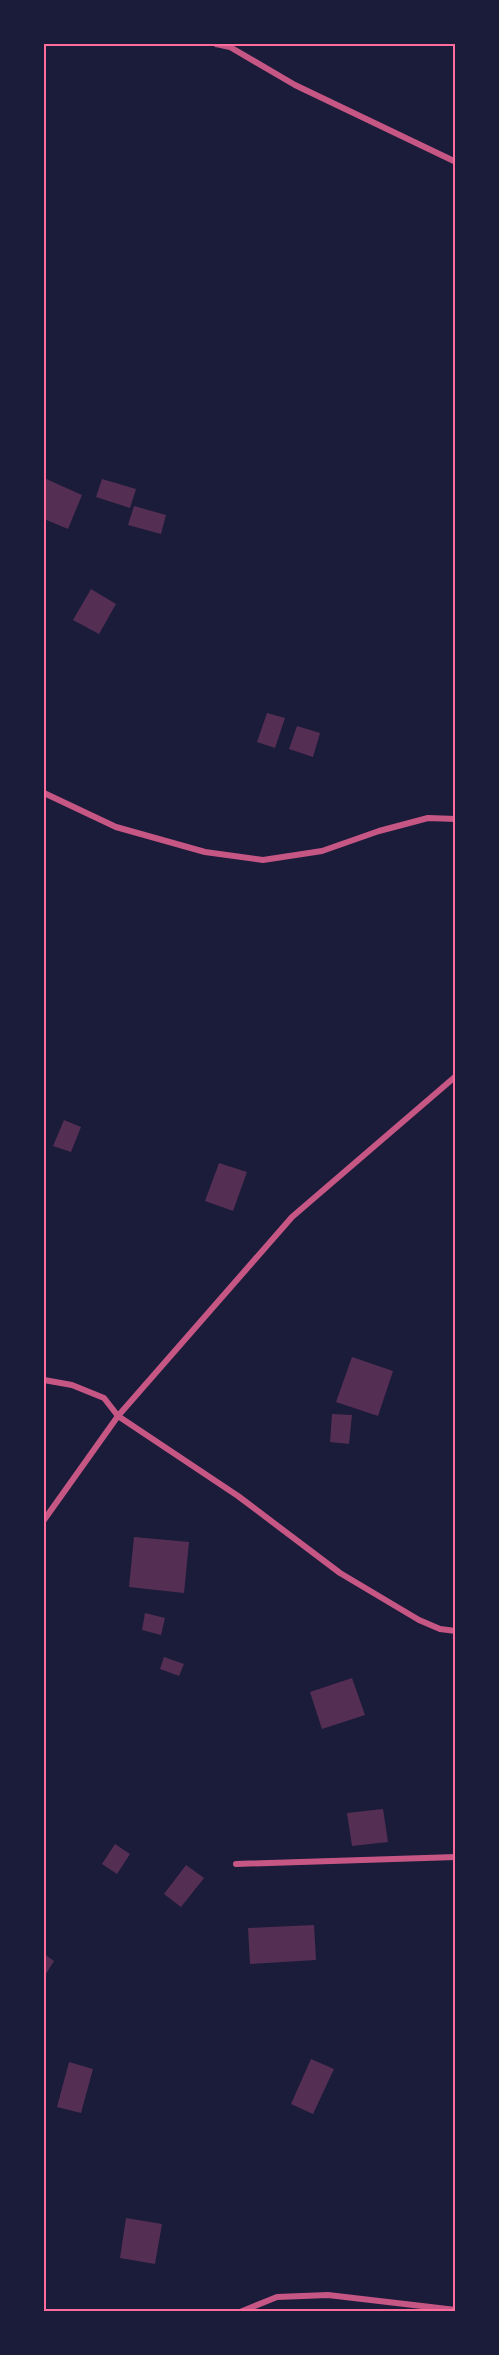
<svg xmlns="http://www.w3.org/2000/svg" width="499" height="2355" viewBox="0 0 499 2355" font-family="Karla,sans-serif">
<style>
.building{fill:#542f53}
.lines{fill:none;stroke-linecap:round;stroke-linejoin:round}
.minor{stroke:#c65784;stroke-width:6}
.neatline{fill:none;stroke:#ff6b9d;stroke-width:2}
</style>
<rect width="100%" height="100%" fill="#1b1b3a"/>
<g class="building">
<path d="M44,478l38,17 -14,34 -24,-10z"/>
<path d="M102,479l34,10 -6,19 -34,-11z"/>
<path d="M134,506l32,9 -5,19 -33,-9z"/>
<path d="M91,589l25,15 -17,30 -26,-14z"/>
<path d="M267,713l18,5 -10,30 -18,-6z"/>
<path d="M297,726l23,7 -7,24 -24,-8z"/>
<path d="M64,1120l17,7 -10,25 -18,-6z"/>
<path d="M219,1163l28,9 -14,39 -28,-10z"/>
<path d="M352,1357l41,14 -15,45 -42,-14z"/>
<path d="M332,1414l20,1 -3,29 -19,-2z"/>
<path d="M134,1537l55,5 -5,51 -55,-6z"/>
<path d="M145,1613l20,5 -4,17 -19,-5z"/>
<path d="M164,1657l20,7 -5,12 -19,-7z"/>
<path d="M352,1678l13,37 -43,14 -12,-37z"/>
<path d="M383,1809l5,33 -36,4 -5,-33z"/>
<path d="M115,1844l15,10 -13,20 -15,-10z"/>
<path d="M186,1865l18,13 -23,29 -17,-13z"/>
<path d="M314,1925l2,35 -66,4 -2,-36z"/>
<path d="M44,1954l10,7 -10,16z"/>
<path d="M311,2059l23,10 -21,45 -22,-10z"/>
<path d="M69,2062l24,7 -12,44 -24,-6z"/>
<path d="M126,2218l36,6 -7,40 -35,-6z"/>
</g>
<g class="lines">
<g class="minor">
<path d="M216,44l14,3 65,38 161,77"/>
<path d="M44,793l72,34 89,25 58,8 59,-9 57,-20 49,-13 28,1"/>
<path d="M44,1380l28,5 32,13 14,18 120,80 102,77 79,47 21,9 16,2"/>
<path d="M44,1520l74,-104 174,-199 164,-141"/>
<path d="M236,1864l220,-7"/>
<path d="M240,2312l37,-15 51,-2 128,15"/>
</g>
</g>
<rect width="499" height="2355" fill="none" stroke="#1b1b3a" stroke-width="90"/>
<rect x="45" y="45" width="409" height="2265" class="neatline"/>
</svg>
